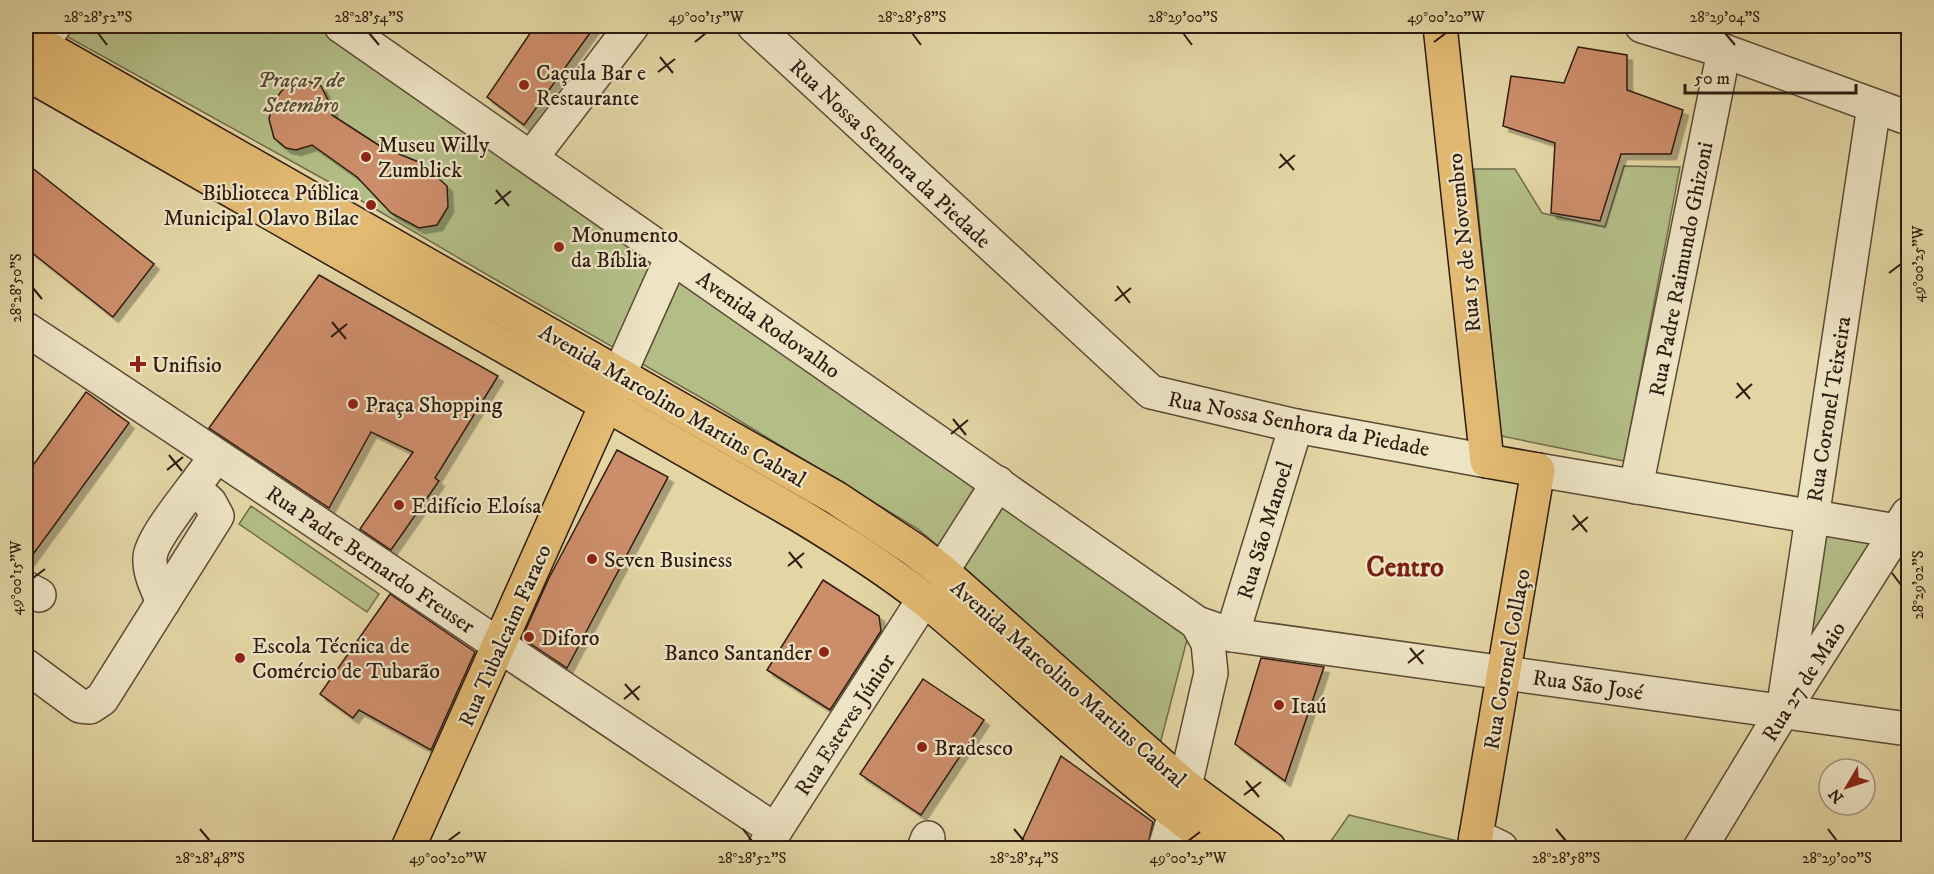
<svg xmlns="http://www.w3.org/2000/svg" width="1934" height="874" viewBox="0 0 1934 874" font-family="'IM FELL DW Pica',serif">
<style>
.green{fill:#b3bd86;stroke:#716c4c;stroke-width:1.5}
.building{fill:#cc8d6b;stroke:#2f1b11;stroke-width:1.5;filter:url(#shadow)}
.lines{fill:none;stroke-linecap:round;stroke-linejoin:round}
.minor-casing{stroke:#5c4a36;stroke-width:36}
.major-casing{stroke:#2f1b11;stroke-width:36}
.minor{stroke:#ede4c4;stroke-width:33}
.major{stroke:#e2ba72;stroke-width:33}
.ticks{fill:none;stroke:#2f1b11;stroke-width:2}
.poi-dot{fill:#8f2418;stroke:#ede4c4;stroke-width:2}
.labels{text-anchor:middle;stroke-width:4.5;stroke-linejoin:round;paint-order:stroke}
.poi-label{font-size:22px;fill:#2f1b11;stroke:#ede4c4;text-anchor:start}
.park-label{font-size:22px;font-style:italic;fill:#574c34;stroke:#ede4c4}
.street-label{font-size:22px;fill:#2f1b11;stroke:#ede4c4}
.district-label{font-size:28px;font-weight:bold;fill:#7a1f14;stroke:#ede4c4}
.neatline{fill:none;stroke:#2f1b11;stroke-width:2}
.ticks-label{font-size:15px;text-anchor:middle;fill:#2f1b11}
</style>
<defs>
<filter id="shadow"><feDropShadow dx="5.5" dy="5.5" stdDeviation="0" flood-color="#0004"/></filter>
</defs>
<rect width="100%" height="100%" fill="#e3d5a4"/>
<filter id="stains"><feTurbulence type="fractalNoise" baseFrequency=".00333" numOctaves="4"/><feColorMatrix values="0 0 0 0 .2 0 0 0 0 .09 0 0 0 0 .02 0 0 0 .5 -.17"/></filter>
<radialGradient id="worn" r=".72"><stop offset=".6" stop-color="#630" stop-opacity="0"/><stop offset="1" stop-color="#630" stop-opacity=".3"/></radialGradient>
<g class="green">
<path d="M73,26h248l868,606 -29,112 -198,-178 -44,-37 -206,-125 -221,-127 -153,-90 -272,-151z"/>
<path d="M1624,166l56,1 -56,294 -123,-25 -27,-267h41l27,44 63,14z"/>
<path d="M251,506l128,88 -12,18 -128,-88z"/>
<path d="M1819,532l57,9 -78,131z"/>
<path d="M1349,815l109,26 -1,7h-131z"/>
</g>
<g class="building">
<path d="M535,26h60l-71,99 -37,-28z"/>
<path d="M1578,47l49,8v35l56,20 -12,44h-50l-21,67 -49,-8 4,-70 -52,-17 8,-50 53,7z"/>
<path d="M304,80l17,6 11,22v7l48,31 41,17 26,23 1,21 -11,18 -18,3 -28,-15 -34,-36 -45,-32 -16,5 -10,-2 -12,-10 -5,-19 4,-17 15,-19z"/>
<path d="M26,163l128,101 -41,53 -87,-69z"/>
<path d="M319,275l179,101 -63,102 4,3 -48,69 -31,-21 53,-77 -42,-20 -42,76 -120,-80z"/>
<path d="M86,392l43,31 -103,141v-89z"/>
<path d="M617,450l51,27 -101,191 -45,-30 27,-60z"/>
<path d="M823,580l56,36 2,15 -51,79 -63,-40z"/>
<path d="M390,594l85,58 -44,98 -72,-40 -6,8 -33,-24z"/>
<path d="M1261,658l63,9 -39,114 -50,-37z"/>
<path d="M923,679l61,41 -63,95 -61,-41z"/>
<path d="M1061,756l92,66 -6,27h-129z"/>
</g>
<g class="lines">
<defs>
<g id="minor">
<path d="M341,26l856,597 35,12 676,94"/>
<path d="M754,26l397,366 145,34 191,35"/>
<path d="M1642,26l82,25 184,67"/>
<path d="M26,62l28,-36"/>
<path d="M531,158l101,-132"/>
<path d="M26,329c251,165 499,335 749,501"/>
<path d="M619,375l53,-118"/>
<path d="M1538,470l370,63"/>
<path d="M1636,487l88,-436"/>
<path d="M942,571l56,-88"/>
<path d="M26,588l13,7"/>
<path d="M163,602c-6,-14 -14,-29 -13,-45 2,-20 43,-68 56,-87"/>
<path d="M1232,635l64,-209"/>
<path d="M26,666l54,40 10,1 12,-8 115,-183 -7,-13 -16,-15"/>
<path d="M1783,711l91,-605"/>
<path d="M1185,786l26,-113 -3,-30 -11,-20"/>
<path d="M1476,836l25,12"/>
<path d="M764,848l160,-249"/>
<path d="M924,848l4,-10"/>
<path d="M1165,848l10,-34"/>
<path d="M1700,848l83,-137 125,-197"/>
</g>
<g id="major">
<path d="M1440,26l47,435 51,9 -64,378"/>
<path d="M26,36l810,462 77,51 29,22 243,215 84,62"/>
<path d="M26,73l773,442c43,26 86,53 125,84 100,82 191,175 298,249"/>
<path d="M408,848l207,-463"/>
</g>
</defs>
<use href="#minor" class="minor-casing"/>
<use href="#major" class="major-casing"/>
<use href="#minor" class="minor"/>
<use href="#major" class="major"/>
</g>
<path class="ticks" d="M98,33l9,12M369,33l10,12M912,33l9,12M1183,33l9,12M1725,33l10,12M695,42l11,-9M1434,42l12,-9M660,57l13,16M658,72l17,-13M1280,154l14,16M1279,168l16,-13M496,190l13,16M495,204l16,-13M1889,273l12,-9M1117,286l13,17M33,288l9,11M1115,301l16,-13M332,322l14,17M331,337l16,-13M1737,383l13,16M1736,398l16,-14M953,419l13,16M951,434l17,-14M169,455l13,16M167,470l16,-13M1573,515l14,17M1572,530l16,-13M789,552l13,16M788,566l16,-13M1892,573l9,12M33,578l12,-9M1410,648l13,16M1408,663l16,-13M625,684l14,16M624,699l16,-13M1246,781l13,16M1244,795l17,-13M200,829l10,12M743,829l9,12M1014,829l10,12M1556,829l10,12M1828,829l9,12M448,841l12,-9M1188,841l12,-9"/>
<g class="poi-dot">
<circle cx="524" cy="85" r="6"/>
<circle cx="366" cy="157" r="6"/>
<circle cx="371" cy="205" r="6"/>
<circle cx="559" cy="247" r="6"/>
<path d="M135 355h6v6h6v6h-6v6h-6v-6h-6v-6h6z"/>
<circle cx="353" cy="404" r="6"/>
<circle cx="399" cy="505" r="6"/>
<circle cx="592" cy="559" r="6"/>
<circle cx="529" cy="637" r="6"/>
<circle cx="824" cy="652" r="6"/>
<circle cx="240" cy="658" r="6"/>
<circle cx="1279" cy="705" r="6"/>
<circle cx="922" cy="747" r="6"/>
</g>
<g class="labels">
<g class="poi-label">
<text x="536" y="80">Caçula Bar e<tspan x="536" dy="25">Restaurante</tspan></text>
<text x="378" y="152">Museu Willy<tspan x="378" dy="25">Zumblick</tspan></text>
<text x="359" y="200" text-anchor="end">Biblioteca Pública<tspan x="359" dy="25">Municipal Olavo Bilac</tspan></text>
<text x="571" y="242">Monumento<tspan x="571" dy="25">da Bíblia</tspan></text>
<text x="152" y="372">Unifisio</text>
<text x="365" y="412">Praça Shopping</text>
<text x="411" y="513">Edifício Eloísa</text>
<text x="604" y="567">Seven Business</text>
<text x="541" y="645">Diforo</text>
<text x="252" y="653">Escola Técnica de<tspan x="252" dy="25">Comércio de Tubarão</tspan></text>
<text x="812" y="660" text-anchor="end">Banco Santander</text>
<text x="1291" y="713">Itaú</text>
<text x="934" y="755">Bradesco</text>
</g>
<g class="park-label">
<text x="301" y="87">Praça 7 de<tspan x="301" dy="25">Setembro</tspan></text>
</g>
<g class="street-label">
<text transform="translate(891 153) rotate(43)" y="8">Rua Nossa Senhora da Piedade</text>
<text transform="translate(1463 243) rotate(-96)" y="8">Rua 15 de Novembro</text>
<text transform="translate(1680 269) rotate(-79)" y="8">Rua Padre Raimundo Ghizoni</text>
<text transform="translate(769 324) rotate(35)" y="8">Avenida Rodovalho</text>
<text transform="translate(673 405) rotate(30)" y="8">Avenida Marcolino Martins Cabral</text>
<text transform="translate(1828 409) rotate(-81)" y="8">Rua Coronel Teixeira</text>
<text transform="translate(1299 423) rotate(11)" y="8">Rua Nossa Senhora da Piedade</text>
<text transform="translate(1264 530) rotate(-73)" y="8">Rua São Manoel</text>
<text transform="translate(371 559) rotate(34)" y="8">Rua Padre Bernardo Freuser</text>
<text transform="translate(504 635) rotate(-66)" y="8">Rua Tubalcaim Faraco</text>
<text transform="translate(1506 659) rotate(-80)" y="8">Rua Coronel Collaço</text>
<text transform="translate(1803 681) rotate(-58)" y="8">Rua 27 de Maio</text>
<text transform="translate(1069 683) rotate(41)" y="8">Avenida Marcolino Martins Cabral</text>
<text transform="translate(1588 684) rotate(8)" y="8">Rua São José</text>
<text transform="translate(844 724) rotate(-57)" y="8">Rua Esteves Júnior</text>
</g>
<g class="district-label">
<text x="1405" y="576">Centro</text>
</g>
</g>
<rect width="1934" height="874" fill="none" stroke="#e3d5a4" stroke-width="66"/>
<g transform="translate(1847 787) rotate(231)"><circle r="28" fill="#ede4c4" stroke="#a1947c" stroke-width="1.5"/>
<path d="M0-4.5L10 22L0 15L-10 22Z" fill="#8f2418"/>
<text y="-9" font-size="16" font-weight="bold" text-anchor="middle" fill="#2f1b11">N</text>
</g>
<path d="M1685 84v9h171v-9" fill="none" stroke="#2f1b11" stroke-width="3"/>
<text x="1694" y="84" font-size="18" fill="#2f1b11" stroke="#ede4c4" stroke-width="4.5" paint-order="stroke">50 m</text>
<rect x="33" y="33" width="1868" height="808" class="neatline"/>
<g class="ticks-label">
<text x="98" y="22">28°28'52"S</text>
<text x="369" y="22">28°28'54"S</text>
<text x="706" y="22">49°00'15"W</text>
<text x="912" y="22">28°28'58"S</text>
<text x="1183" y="22">28°29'00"S</text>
<text x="1446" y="22">49°00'20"W</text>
<text x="1725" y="22">28°29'04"S</text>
<text transform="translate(1918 264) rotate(-90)" y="5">49°00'25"W</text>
<text transform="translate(16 288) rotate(-90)" y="5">28°28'50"S</text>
<text transform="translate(16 578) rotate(-90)" y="5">49°00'15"W</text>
<text transform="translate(1918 585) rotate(-90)" y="5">28°29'02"S</text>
<text x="210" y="863">28°28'48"S</text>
<text x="448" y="863">49°00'20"W</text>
<text x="752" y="863">28°28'52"S</text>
<text x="1024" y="863">28°28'54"S</text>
<text x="1188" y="863">49°00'25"W</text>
<text x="1566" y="863">28°28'58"S</text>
<text x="1837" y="863">28°29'00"S</text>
</g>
<rect width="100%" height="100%" filter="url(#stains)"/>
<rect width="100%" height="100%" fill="url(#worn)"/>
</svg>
